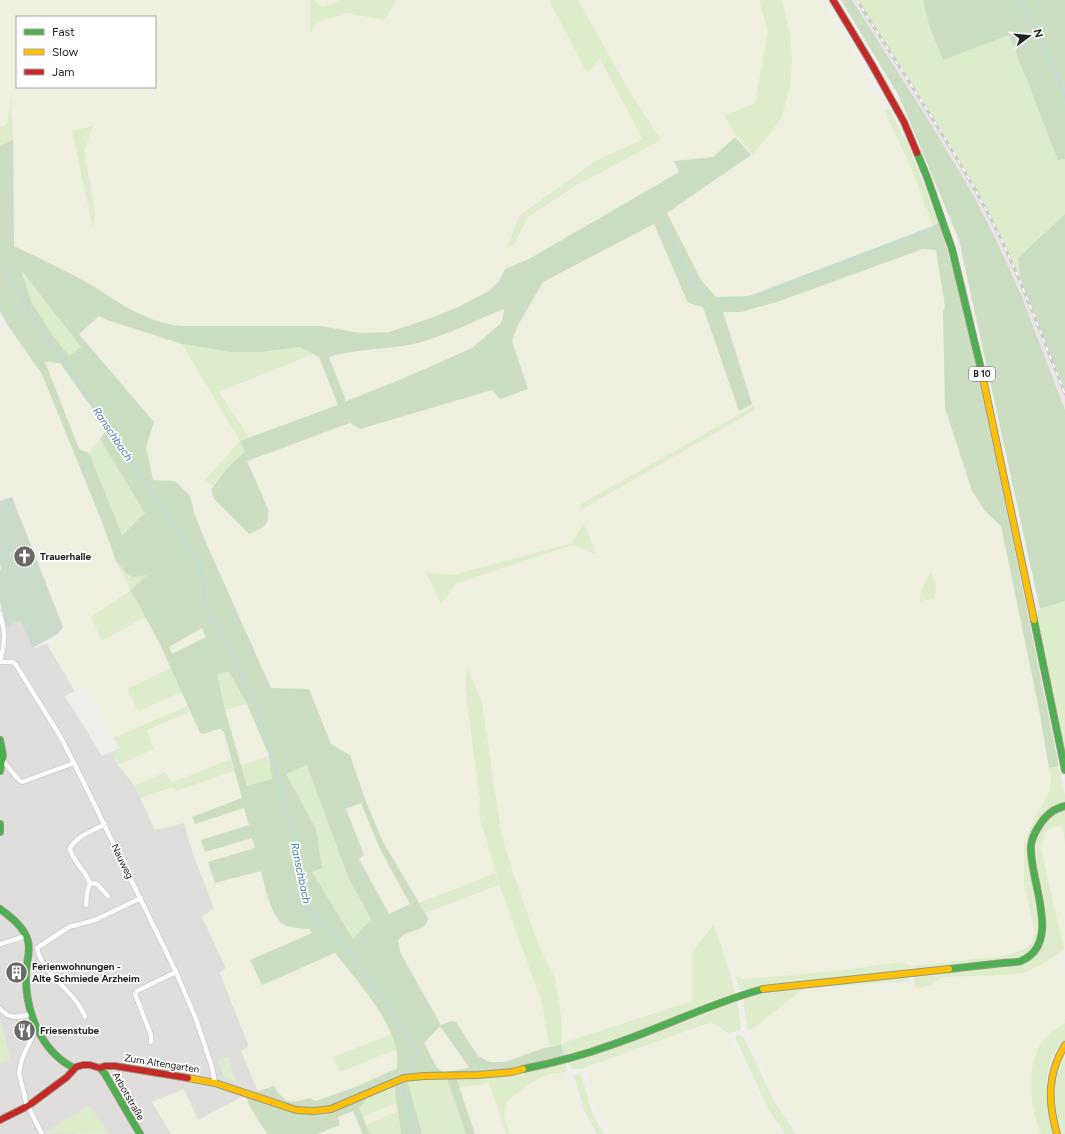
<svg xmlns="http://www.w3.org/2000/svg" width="1065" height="1134" viewBox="0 0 1065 1134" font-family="Figtree,sans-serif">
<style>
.residential{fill:#dfdedc}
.industrial{fill:#ede4e9}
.farmland{fill:#efefdf;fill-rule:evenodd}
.grass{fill:#ddeccb}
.forest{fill:#cbdec1;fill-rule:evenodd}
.cemetery{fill:#cadbca}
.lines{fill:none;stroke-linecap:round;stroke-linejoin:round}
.stream{stroke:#bfdbe3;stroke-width:1.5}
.street-casing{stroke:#c9c8c7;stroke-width:6}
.fast-casing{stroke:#999a82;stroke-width:8}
.slow-casing{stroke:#999a82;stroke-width:8}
.jam-casing{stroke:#999a82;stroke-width:8}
.street{stroke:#fdfcfc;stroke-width:4.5}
.fast{stroke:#4caf50;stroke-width:6}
.slow{stroke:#ffc107;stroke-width:6}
.jam{stroke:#c62828;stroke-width:6}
.rail-casing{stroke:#ccc;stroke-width:3}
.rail{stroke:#fff;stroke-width:1.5;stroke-dasharray:4.5;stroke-linecap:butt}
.labels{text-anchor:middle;stroke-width:3.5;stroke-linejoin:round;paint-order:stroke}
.shield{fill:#fff;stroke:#646464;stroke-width:1}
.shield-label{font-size:9px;font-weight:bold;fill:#222}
.poi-label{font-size:10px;font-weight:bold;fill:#222;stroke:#fff;text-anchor:start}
.street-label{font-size:10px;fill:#222;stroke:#fff}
.water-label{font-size:11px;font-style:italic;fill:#4a7aab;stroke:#fff}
</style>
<rect width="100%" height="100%" fill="#f0eeeb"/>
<path class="residential" d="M0,619l3,7 18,-6 11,28 15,-4 28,47 -10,5 37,60 9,-4 7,13 17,21 20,44 29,-8 9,31 21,56 -12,8 24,51 -6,5 29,74 -8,4 21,47 -16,-3 -48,25 -45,-18 18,32h-61l-12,-15 -23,15h-75z"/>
<path class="industrial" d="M852,0h6l101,160 31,53 30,64 45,113v20l-43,-113 -23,-51 -24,-48 -46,-77z"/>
<g class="farmland">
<path d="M0,0h310v32l7,-10 30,-9 37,7 12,-20h153l38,73 13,-15 44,81 -48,22 -76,54 -6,29 13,-26 131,-85 -31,-46 -49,-87h181l9,31 -13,72 -18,33 55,-76 -2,-26 -8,-34h39l39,65 24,45 26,55 23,61 -184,70 -33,2 -15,-18 -34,-67 84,-58 -16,-18 -22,20 -39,4 5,11 -5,3 -145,84 -24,10 -6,12 -10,10 -31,16 -50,20 -19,5 -29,1 -39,-7h-129l-28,-3 -26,-9 -50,-31 -34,-18 -40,-19v-66l-3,-80 -4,24 -7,3zM17,17h138v70h-138zM93,127l-9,23 11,62 -2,15 -21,-96z"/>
<path d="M314,0h29l-21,7z"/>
<path d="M654,224l34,79 15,4 37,104 12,-7 -29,-92h18l36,-10 146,-53h13l9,57 -2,6 2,96 49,113 7,5 38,183 12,69 -1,13 -26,94 11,47 -3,10 -7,7 -21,7 -92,10 -12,-3 -55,7 -101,9 -9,-3 -21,-52 -22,28v49l-123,40 -8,4 1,-12 -1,-19 -6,-36 -16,-32 -28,-79 -10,-35 -19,-129 -15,-35 -2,21 15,110 -1,16 22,75 41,113 7,44 -44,15h-15l-12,-6 -22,-34 -5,-1 -10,4 -40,-71 -3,-13 5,-7 22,-8 3,-4v-4l-3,-5 74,-27 -4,-12 -76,29 -36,-61 -18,-43 -15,-44 -19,-11 -22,-55 -38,-1 -76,-173 10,-15 9,-1 35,35 25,-11 -27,-62 103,-38 10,6 132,-39 8,9 26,-17 -14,-41 6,-16 25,-43zM584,523l11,30 -22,-8 -116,38 -16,20 -15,-31 28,3 119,-32z"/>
<path d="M504,309l-4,15 -28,24 -75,33 -55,23 -102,37 -36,40 6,7 -17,25 -39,-32 -8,-34 8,-25 -75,-88 20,-18 8,4 75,24 58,97 9,-4 -30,-45 95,-38 5,3 18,47 9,-3 -17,-44 9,-3 46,-5 34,-6z"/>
<path d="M8,326l34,48 60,148 14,39 12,22 2,8 -39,27 11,23 43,-24 26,51 -44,21 11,22 44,-19 6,14 -75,32 -27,-52 -11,5 -28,-47 20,-14 -53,-136 -14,7v-169z"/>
<path d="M45,362l15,1 47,66 -18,24 -10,-4z"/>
<path d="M202,628l4,9 -34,17 -3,-7z"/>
<path d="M247,704l22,52 -28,9 -16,-55z"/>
<path d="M190,712l10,21 4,1 13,-5h4l3,3 7,27 -60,24 -6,-11 -30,14 -17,-21 36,-16 -7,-19z"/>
<path d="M234,771l8,28 -50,19 3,6 49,-17 5,18 -43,27 47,-14 2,11 -46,13 6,20 46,-11 9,34 10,15 6,6 23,3 3,5 -62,26 12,25 73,-32 40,52 17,29 -58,23 6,15 57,-23v20l-9,3 -27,13 -45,16 -7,-3 -10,3h-11l-7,-4 -7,-11 -16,5 -17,-40 8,-5 -29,-73 6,-5 -24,-51 12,-8 -21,-56 -9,-30 -29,7 -15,-32 33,-12 4,5z"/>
<path d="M361,803l19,46 30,55 -21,11 -30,-56 -13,-51z"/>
<path d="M1062,825l3,17v109l-5,6 3,5 2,12v49l-18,13 -10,15 -5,56 9,27h-240l-24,-35 -27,-60 1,-9 52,-41 65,-4 7,1 4,4h3l2,-5 23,-1 8,3 15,-2 13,-8 61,-2 60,-27 -23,-99 2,-14 6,-7z"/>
<path d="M711,1022l17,11 37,78 15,23h-171l-13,-23 -7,-22 -2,-13 2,-10z"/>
<path d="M440,1026l29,42 -25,4 -7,-4 -13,-25z"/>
<path d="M552,1073h10l9,11 9,24 13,26h-83l-6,-16 2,-15 14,-13 19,-12z"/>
<path d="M488,1083l18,51h-31l-16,-45 3,-2z"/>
<path d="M184,1089l14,31 48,-25 3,10 18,29h-96l-19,-32z"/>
<path d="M396,1103l2,8 -32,14 -3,-8z"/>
<path d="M353,1111l10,23h-46l23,-9 -2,-8z"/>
</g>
<g class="grass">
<path d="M310,0h4l8,7 21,-7h53l-12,20 -37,-7 -30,9 -7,11z"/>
<path d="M549,0h29l49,87 34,53 -86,46 -48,32 -13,26 -8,6 14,-35 76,-54 47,-22 -43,-80 -13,14z"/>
<path d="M759,0h23l8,34 2,26 -2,27 -9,32 -28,36 -16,-19 -13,-20 31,-13 13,-72z"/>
<path d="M858,0h65l7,28 13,32 66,-25 49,125 7,-1v55l-47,44 2,19 -30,-64 -31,-53z"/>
<path d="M11,98l2,42 -13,6v-19l7,-3z"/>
<path d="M889,109l19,36 31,77 -6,4 -23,-61 -26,-55z"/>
<path d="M93,126l-9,24 11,62 -2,17 -21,-98z"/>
<path d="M20,269l61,78 -12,9 -16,-20 -22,-35z"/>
<path d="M182,344l48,8h31l39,-5 14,7 -95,38 30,45 -9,4z"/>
<path d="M754,406l1,4 -173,99 -1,-5z"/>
<path d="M100,439l45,74 -24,22 -32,-82z"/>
<path d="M240,441l5,11 -12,9 -21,25 -7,-6z"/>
<path d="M584,523l12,31 -23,-9 -116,38 -16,21 -15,-32 28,3 118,-32z"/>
<path d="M116,561l10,12 21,2 -17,17 6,8 9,17 -43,24 -11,-24 39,-26 -2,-8z"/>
<path d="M931,571l5,14 -1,13 -16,4 4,-15z"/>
<path d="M1065,601v150l-29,-140z"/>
<path d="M467,667l15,36 19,129 10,35 28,79 16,32 6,36 1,19 -1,11 8,-3 123,-40v-49l22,-28c11,34 25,70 27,106l-13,3 -17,-11 -130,47h-9l-6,-8 1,12c-25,-2 -44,15 -61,30l-2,15 6,16h-4l-17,-51 -27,4 -3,2 -5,-14h24l83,-30 -12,2 -7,-44 -41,-113 -22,-75 1,-16 -15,-110z"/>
<path d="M171,668l11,24 -44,19 -11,-22z"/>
<path d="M229,672l18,32 -22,6 -8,-36z"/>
<path d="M188,706l2,6 -43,18 7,19 -36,16 -7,-13 9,-4 -7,-10z"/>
<path d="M269,756l3,23 -25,8 -6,-22z"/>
<path d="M231,759l3,12 -58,20 -3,-4 -33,11 -5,-12 30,-14 6,11z"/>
<path d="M308,765l40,112 23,42 -18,20 -42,-68 -25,-97z"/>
<path d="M1059,766l6,30v46l-3,-17c-18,4 -19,7 -21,24l23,100 -17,12 -20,11 -23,3 -61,2 -13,8 -9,3 -6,-1 -1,-17 -2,-4 -2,4 -170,20 -5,-14 9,3 101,-9 55,-8 12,4 92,-10 21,-7 7,-7 3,-10 -11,-47v-43l13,-28 13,-23 1,-13 -2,-10z"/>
<path d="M495,873l4,12 -74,28 -6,-10z"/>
<path d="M906,977h2l1,4 -106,8 -52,41 -3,-1 -1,-3 -4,-25c12,-14 138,-22 163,-24z"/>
<path d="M0,1019l11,39 -11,6z"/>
<path d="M1065,1023v17c-27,25 -18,62 -12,94h-12c-12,-29 -17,-74 6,-98 5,-5 12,-9 18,-13z"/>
<path d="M392,1034l5,15 -57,23 -7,-15z"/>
<path d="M738,1035l5,2 2,3 29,61 22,33h-11l-17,-25 -32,-70v-2z"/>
<path d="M228,1057l9,27 -13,-7 -7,-18z"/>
<path d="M1065,1058v76h-3c-7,-23 -12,-54 3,-76z"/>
<path d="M574,1075h7l12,40 11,19h-7l-13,-24z"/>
<path d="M423,1078h24l19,56h-44l-15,-54z"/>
<path d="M395,1085l1,18 -33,14 -4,-9 10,-13z"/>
<path d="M89,1105l21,29 -66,-1z"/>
<path d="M398,1111l3,23h-31l-4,-9z"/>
</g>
<g class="forest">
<path d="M841,0h11l77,121 46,77 24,48 23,51 43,113v191l-25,8 -81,-369 -60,-144z"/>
<path d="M923,0h142v159l-7,1 -49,-125 -66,25 -13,-32z"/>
<path d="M735,137l16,18 -84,58 34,67 15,17 33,-1 184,-70 6,-4 18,61 17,73 24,113 61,297 -10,2 -10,-59 -38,-183 -16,-15 -13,-20 -27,-83 -2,-96 2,-6 -9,-56 -13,-1 -146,53 -36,10h-18l29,92 -13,7 -36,-104 -15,-4 -34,-79 -111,58 -25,43 -6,16 16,48 -28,10 -8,-9 -132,39 -10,-6 -103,38 21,48c2,18 -6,19 -19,25l-35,-35 -3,-9c10,-15 19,-27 34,-38l-5,-11 98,-36 -19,-48 -19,-10 -39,5h-31l-48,-8 -75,-24 -8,-4 -20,18 75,88 -8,25 7,33 22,1 15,15 5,19 9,23 67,150 38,1 22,55 19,11 15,44 18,43 45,76c-1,15 -23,10 -30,23l3,13 40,71 10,-4 5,1 22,34 12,6h15l39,-14 17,-3 5,15 -35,9 -76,6 20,59h-9l-19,-56h-24l-16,2 15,54h-21l-3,-23 -2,-8 -1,-18 -25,10 -11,13 11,26h-7l-10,-23 -15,6 2,8 -23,9h-50l-18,-29 -3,-10 15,2 -3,-6 16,-5c11,18 16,18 35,12l7,3 45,-16 27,-13 9,-3c0,-7 1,-15 -1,-22 -10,-35 -39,-66 -61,-94l-73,32 -12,-25 62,-27 -3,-4c-7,0 -15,-1 -22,-3 -16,-5 -22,-41 -26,-55l-46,12 -7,-21 47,-14 -3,-10 -47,14 -4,-12 48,-15 -5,-17 -49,16 -3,-7 50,-19 -18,-66 -3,-3c-8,0 -14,6 -21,4l-41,-91 -23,-42 -6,-9 17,-16 -15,2 -6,-4 -10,-12 -14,-39 -60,-148 -34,-48 -8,-15v-165l13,-6 1,106c25,12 50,24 74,37 25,15 49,34 77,40 9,3 18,3 27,3h129l39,7 29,-1 45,-15 24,-10 31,-16 10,-10 6,-12 24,-10 145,-84 5,-3 -5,-11 39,-4zM21,270l60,77 -12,9 -16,-20 -22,-35zM504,309l-1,9 -3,6 -28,24 -75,33 -58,23 7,-3 -17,-44c28,-9 60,-7 89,-14 29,-8 58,-23 86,-34zM45,362l15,1 47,66 -7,10 45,74 -23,22 -33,-82 -10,-4zM202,628l4,9 -34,17 -3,-7zM229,672l18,32 22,52 3,23 -25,7 -22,-76 -8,-36zM307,765l41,112 23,42 -18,20 -41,-67 10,-4 -6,-39 -30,-55zM361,803l19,46 30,55 -21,10 -30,-55 5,-4 -18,-46zM440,1026l29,41 -1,1 -24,4 -7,-4 -13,-25z"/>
<path d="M1065,214v176l-45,-113 -2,-19z"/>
</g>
<path class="cemetery" d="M12,497l51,130 -5,7 -26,14 -11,-28 -11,4 1,2 -5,1 -6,-26v-31l1,-1 -1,-4v-64z"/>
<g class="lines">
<g class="stream">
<path d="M1019,0l25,44 21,53"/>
<path d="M665,227l25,50 7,9 11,11"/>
<path d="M4,268l29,49 167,246 6,42"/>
<path d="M718,300h27l178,-68"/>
<path d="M207,610l17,28 32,67 31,105 22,102 26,20 83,120 -11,24"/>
<path d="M405,1080l-3,6 14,48"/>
</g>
<defs>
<g id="street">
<path d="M0,613c5,19 6,29 0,48"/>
<path d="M0,662h13l3,3 44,71 21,41 95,195 20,47 16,48 3,16"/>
<path d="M3,761l16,19 3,2 52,-19"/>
<path d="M105,824c-11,6 -31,13 -35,25 2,11 16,22 20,34l7,1 11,12"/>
<path d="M86,905l1,-12 3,-10"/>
<path d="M0,944l26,-8"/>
<path d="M37,948l32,-21 26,-7 46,-22"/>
<path d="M37,948c6,28 38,42 48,69"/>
<path d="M0,1009c10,10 17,9 30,5"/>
<path d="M36,1028l-14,31 -3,14 7,29 16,32"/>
<path d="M151,1042v-7l-16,-41 2,-3 39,-19"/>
</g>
<g id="fast">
<path d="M917,153l10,24 25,72 29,120"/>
<path d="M1034,620l31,150"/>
<path d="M0,740l3,15 -3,16"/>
<path d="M0,824v8"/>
<path d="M0,909c11,8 24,18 28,32 3,11 -2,22 -2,33 -1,36 14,77 48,94"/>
<path d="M949,969c18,-2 36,-4 54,-6 6,-1 14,0 18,-2 43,-18 7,-83 10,-116 1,-7 4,-13 8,-19 7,-11 14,-17 26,-20"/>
<path d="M100,1068l5,6 35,60"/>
<path d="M523,1069c31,-6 61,-14 91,-25 50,-17 97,-41 149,-55"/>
</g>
<g id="slow">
<path d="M981,369l53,251"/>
<path d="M763,989l186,-20"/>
<path d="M188,1078l27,5 81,27 18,1 17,-2 73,-31 20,-2 54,-1 34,-3 11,-3"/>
<path d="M1057,1134c-9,-32 -10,-60 8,-89"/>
</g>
<g id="jam">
<path d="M833,0l38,63 33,59 13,31"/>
<path d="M0,1120l28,-14 39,-29 9,-10 7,-2h7l10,3 5,-2h10l73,12"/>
</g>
</defs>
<use href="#street" class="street-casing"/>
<use href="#fast" class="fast-casing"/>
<use href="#slow" class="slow-casing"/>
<use href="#jam" class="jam-casing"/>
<use href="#street" class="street"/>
<use href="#fast" class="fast"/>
<use href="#slow" class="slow"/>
<use href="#jam" class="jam"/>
<defs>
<path id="rail" d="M857,0c42,68 88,134 126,204 33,60 56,126 82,190"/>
</defs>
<use href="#rail" class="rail-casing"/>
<use href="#rail" class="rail"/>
</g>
<defs>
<symbol id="church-disc" viewBox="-11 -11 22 22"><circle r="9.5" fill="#6a6968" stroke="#fff"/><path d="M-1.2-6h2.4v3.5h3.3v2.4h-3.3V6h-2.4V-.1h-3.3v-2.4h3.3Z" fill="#fff"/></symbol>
<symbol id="building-disc" viewBox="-11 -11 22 22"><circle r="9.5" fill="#6a6968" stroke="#fff"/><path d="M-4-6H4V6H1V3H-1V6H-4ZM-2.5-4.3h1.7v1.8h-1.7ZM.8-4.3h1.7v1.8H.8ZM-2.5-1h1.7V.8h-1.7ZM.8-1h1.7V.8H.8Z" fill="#fff"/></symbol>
<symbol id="restaurant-disc" viewBox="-11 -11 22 22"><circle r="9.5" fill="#6a6968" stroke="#fff"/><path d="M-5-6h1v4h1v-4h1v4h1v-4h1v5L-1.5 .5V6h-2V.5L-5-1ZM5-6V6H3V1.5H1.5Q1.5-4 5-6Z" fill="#fff"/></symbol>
</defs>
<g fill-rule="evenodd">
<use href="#church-disc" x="12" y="544" width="25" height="25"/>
<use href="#building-disc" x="4" y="960" width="25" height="25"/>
<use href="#restaurant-disc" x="12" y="1018" width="25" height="25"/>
</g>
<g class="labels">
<rect class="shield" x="969" y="367" width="26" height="14" rx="3"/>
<g class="shield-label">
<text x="982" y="377">B 10</text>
</g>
<g class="poi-label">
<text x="40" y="560">Trauerhalle</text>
<text x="32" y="970">Ferienwohnungen -<tspan x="32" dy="12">Alte Schmiede Arzheim</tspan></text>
<text x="40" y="1034">Friesenstube</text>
</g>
<g class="street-label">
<text transform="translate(123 861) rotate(64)" y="4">Nauweg</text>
<text transform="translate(162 1063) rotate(9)" y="4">Zum Altengarten</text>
<text transform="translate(129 1096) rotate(60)" y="4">Arbotstraße</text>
</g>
<g class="water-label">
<text transform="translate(113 434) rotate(56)" y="4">Ranschbach</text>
<text transform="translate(301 873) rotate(78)" y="4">Ranschbach</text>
</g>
</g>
<rect x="16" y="16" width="140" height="72" fill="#ffffff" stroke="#a7a7a7"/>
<rect x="24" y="29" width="20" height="6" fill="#4caf50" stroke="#a7a7a7"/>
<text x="52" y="36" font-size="12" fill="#222222">Fast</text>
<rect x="24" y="49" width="20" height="6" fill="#ffc107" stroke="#a7a7a7"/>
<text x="52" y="56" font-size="12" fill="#222222">Slow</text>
<rect x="24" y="69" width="20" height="6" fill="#c62828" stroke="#a7a7a7"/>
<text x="52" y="76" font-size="12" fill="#222222">Jam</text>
<g transform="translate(1029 36) rotate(74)" stroke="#ffffff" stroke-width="3" paint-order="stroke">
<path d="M0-3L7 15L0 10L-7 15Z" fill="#222222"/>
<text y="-6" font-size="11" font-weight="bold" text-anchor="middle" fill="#222222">N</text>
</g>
</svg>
